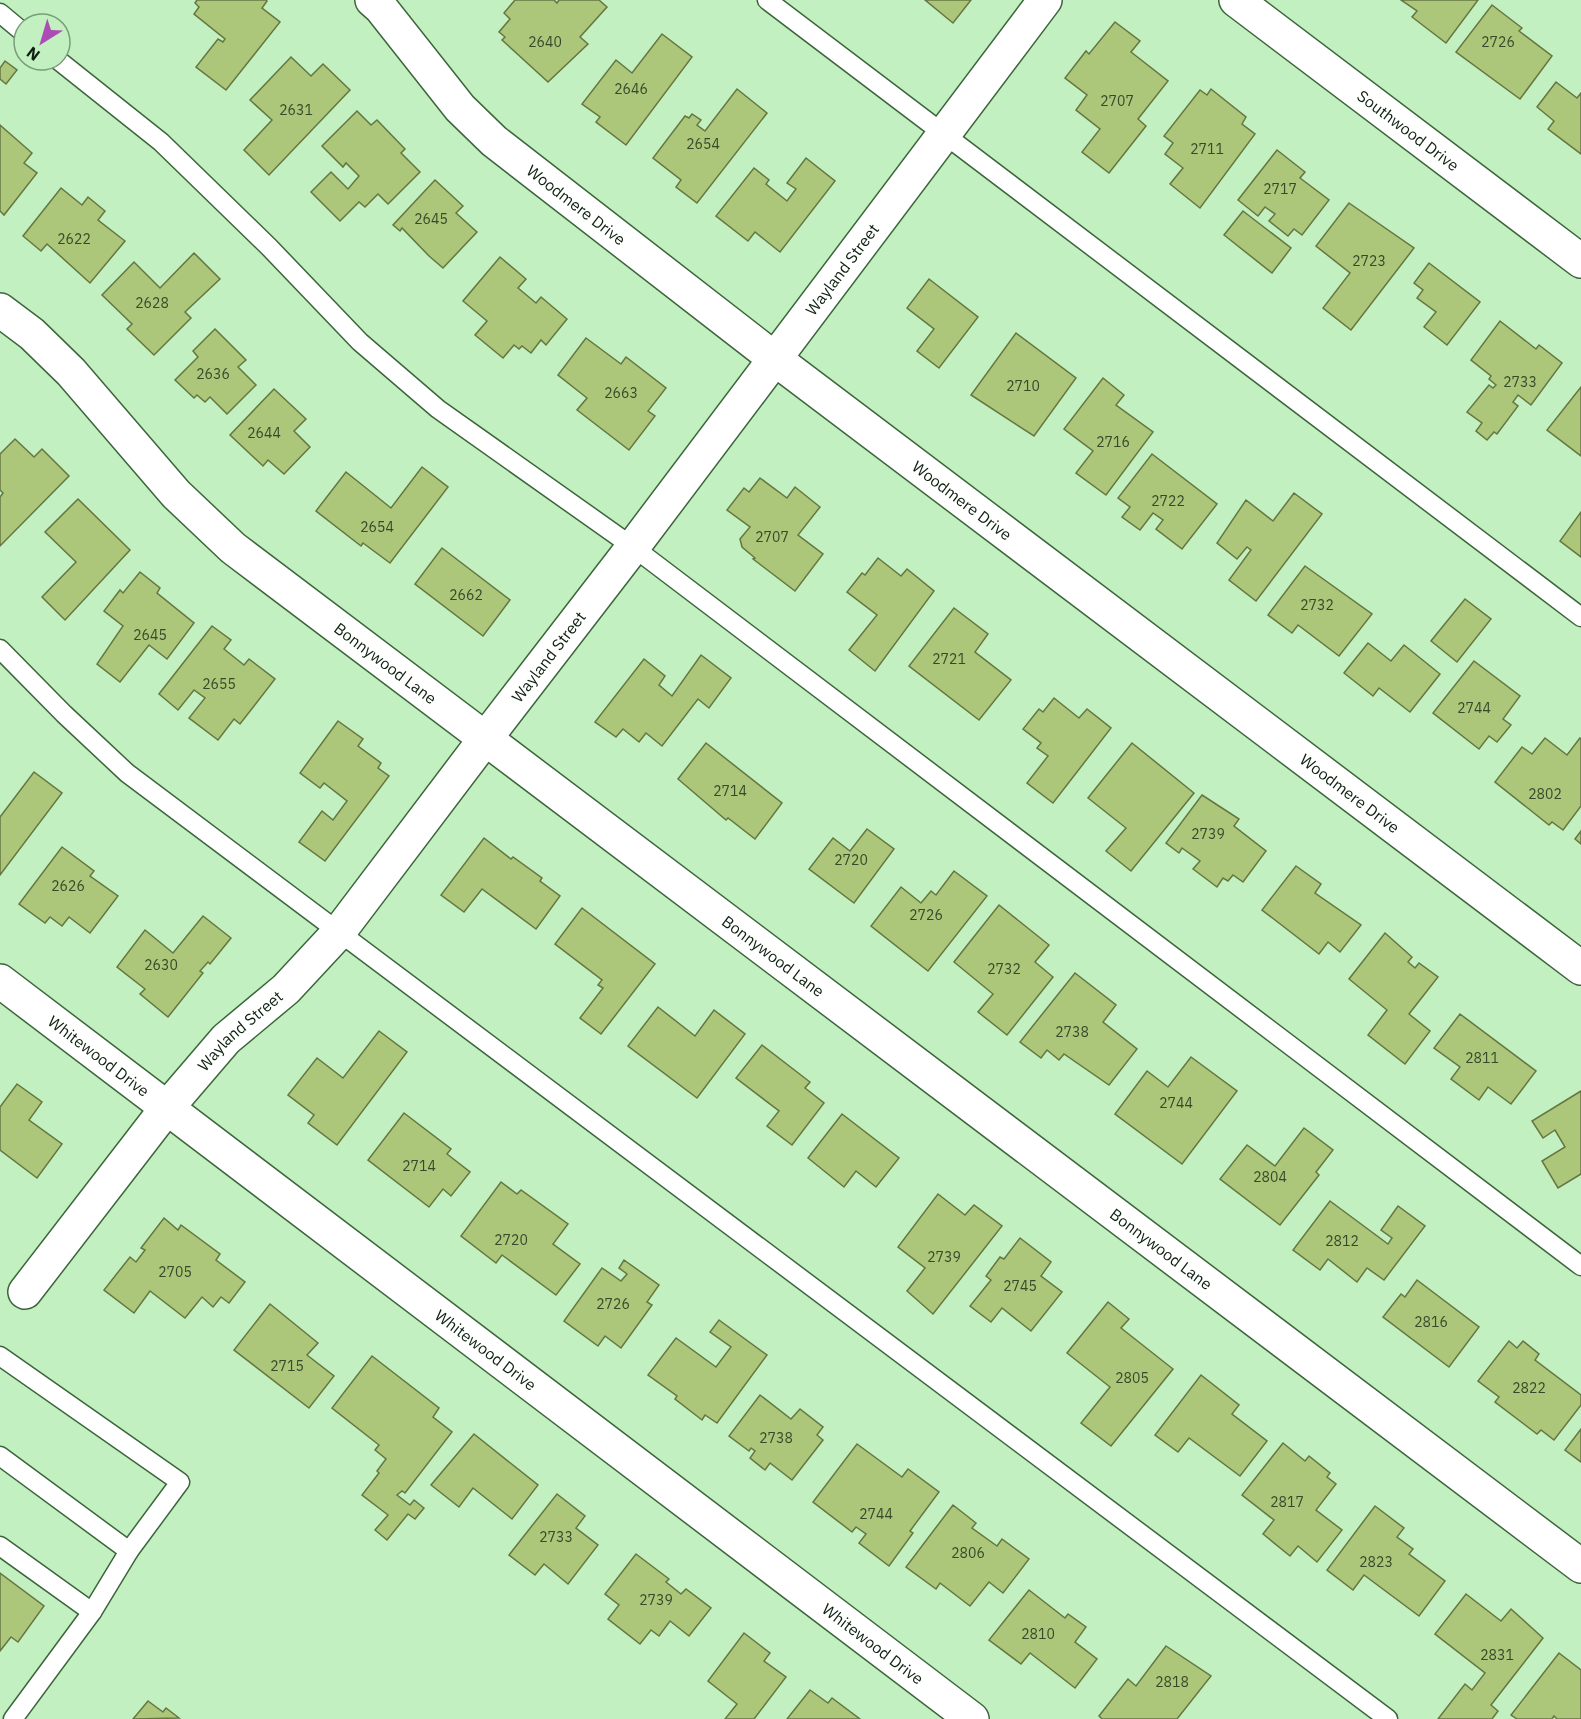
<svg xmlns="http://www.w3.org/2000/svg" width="1581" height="1719" viewBox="0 0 1581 1719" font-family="'IBM Plex Sans',sans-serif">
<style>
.building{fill:#acc67a;stroke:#657741;stroke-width:1.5}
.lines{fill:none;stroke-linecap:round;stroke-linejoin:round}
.lane-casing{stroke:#3c653c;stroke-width:21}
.street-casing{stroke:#3c653c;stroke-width:36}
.lane{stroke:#fff;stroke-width:18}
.street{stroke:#fff;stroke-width:33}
.labels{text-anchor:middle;stroke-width:4.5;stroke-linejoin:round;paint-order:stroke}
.number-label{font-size:14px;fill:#364a2a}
.street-label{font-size:16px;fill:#0e200f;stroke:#c2f0c0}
</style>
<rect width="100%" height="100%" fill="#c2f0c0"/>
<g class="building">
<path d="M197,0h69l1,1 -5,7 18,14 -54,68 -30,-23 22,-28 5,3 2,-3 -31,-25 5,-7 -4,-4z"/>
<path d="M515,0h39l3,3 2,-3h40l8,7 -27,30 8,7 -40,38 -46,-42 3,-3 -6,-5 11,-13 -6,-6z"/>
<path d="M925,0h46l-18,23z"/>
<path d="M1401,0h77l-32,43 -34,-26 5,-6z"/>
<path d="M1492,5l30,23 -3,3 33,25 -32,43 -64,-47z"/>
<path d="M1115,22l25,19 -9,11 37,29 -30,38 8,7 -37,47 -27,-21 18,-23 -24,-19 11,-15 -22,-17 21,-27 3,3z"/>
<path d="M662,34l30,23 -66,88 -30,-23 4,-5 -18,-13 34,-44 16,13z"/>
<path d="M291,57l20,19 12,-12 27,26 -81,85 -25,-25 28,-30 -22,-20z"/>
<path d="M5,61l12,9 -11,14 -6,-5v-11z"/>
<path d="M1556,82l21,16 4,-5v61l-33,-25 6,-8 -17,-14z"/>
<path d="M737,89l30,24 -70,90 -21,-16 5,-7 -28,-22 32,-42 4,2 3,-4 9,6 -4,5 8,6z"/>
<path d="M1211,89l35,28 -4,7 13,10 -55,74 -30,-24 13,-16 -18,-14 8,-11 -9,-7 36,-46 7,5z"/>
<path d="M357,111l14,14 6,-5 28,29 -4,4 19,19 -32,32 -10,-10 -13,13 -6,-5 -19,19 -29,-29 20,-20 17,17 11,-13 -13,-13 -3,4 -21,-21z"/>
<path d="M0,125l32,28 -8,10 13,10 -33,42 -4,-4z"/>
<path d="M1277,150l28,22 -5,6 29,22 -27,35 -8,-6 -6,7 -19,-15 6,-7 -10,-7 -7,9 -20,-16z"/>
<path d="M806,158l29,23 -55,71 -25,-20 -7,9 -32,-25 38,-48 15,12 -3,4 21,17 9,-12 -9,-6z"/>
<path d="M435,180l28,26 -7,7 21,19 -34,36 -14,-12 -27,-28 -2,3 -7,-6z"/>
<path d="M61,188l21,17 6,-8 17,14 -7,9 27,21 -35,42 -43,-39 -6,7 -18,-15z"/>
<path d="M1349,203l65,45 -63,82 -28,-22 27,-35 -34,-27z"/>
<path d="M1243,211l48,37 -19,25 -48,-38z"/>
<path d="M194,253l26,26 -35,33 6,6 -37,37 -27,-26 5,-5 -30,-29 32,-33 26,26z"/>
<path d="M500,257l26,22 -8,9 18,15 5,-6 26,22 -21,26 -5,-5 -10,13 -9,-7 -3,3 -5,-4 -11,13 -28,-23 12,-14 -24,-20z"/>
<path d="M1429,263l51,39 -33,43 -23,-18 12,-15 -19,-14 6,-8 -9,-7z"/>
<path d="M929,279l49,38 -39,51 -22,-17 17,-22 -27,-21z"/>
<path d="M1500,321l36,28 3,-4 23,18 -31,42 -13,-10 -5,7 5,4 -21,28 -3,-2 -7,8 -11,-9 6,-8 -15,-11 22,-27 4,3 3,-3 -7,-6 2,-3 -20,-16z"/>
<path d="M215,329l31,31 -8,7 18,18 -29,29 -17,-17 -5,5 -8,-7 -3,3 -19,-18 23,-23 -5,-6z"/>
<path d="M1016,333l60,45 -42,58 -63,-41z"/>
<path d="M586,338l35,26 5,-7 40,31 -18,23 7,5 -26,34 -52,-40 10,-12 -29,-23z"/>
<path d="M1103,378l21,17 -8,10 37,27 -47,63 -30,-22 17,-22 -29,-22z"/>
<path d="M1581,387v69l-34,-26z"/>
<path d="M274,389l32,30 -12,12 16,16 -26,27 -16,-14 -5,6 -33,-31z"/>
<path d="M15,439l19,18 8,-8 27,27 -69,70v-49l3,-4 -3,-3v-36z"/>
<path d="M1152,454l65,50 -35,45 -26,-20 7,-9 -10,-7 -13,17 -18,-13 8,-10 -12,-9z"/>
<path d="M422,467l26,20 -58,76 -27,-20 -2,3 -45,-35 30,-39 45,36z"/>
<path d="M760,478l27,20 8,-11 25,20 -22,28 25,19 -28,37 -42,-32 2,-1 -13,-11 -2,-8 10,-12 -23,-17 17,-22 5,4z"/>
<path d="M1294,493l28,21 -66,87 -27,-21 22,-30 -4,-3 -10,12 -20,-16 29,-43 27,21z"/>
<path d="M78,499l52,51 -65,70 -23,-23 34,-35 -31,-30z"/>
<path d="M1581,512v45l-21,-16z"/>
<path d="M442,548l68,52 -27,36 -68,-52z"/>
<path d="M878,558l23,18 6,-7 27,22 -59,80 -26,-21 28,-35 -30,-23 15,-19 3,2z"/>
<path d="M1305,566l67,48 -33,42 -41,-31 -6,8 -24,-18z"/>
<path d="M140,572l20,16 -3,5 37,30 -27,36 -18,-14 -29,37 -23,-18 26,-38 -19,-15 16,-21 3,3z"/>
<path d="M1465,599l26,20 -34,43 -26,-21z"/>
<path d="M954,608l34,26 -13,18 36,28 -32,40 -70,-54z"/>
<path d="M212,626l19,14 -7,9 20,16 5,-6 26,20 -35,45 -6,-5 -16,21 -29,-22 16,-20 -11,-8 -16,20 -19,-16z"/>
<path d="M1368,643l23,18 13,-16 36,29 -30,38 -31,-24 -6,8 -29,-23z"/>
<path d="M701,655l30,23 -22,30 -11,-9 -36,47 -16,-13 -7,9 -16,-13 -7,8 -21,-15 49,-63 21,17 -6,9 13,11z"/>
<path d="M1474,661l46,35 -17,23 8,6 -14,17 -8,-6 -10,13 -46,-36z"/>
<path d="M1054,698l25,20 8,-9 24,19 -58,75 -26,-20 21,-27 -11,-8 4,-5 -18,-14 16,-20 4,3z"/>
<path d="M338,721l25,18 -5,7 23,17 -3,5 11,8 -64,85 -26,-19 23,-31 11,9 14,-19 -23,-18 -4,5 -20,-15z"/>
<path d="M1545,738l22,17 13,-17 1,1v67l-18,24 -11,-8 -3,3 -54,-43 27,-35 10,7z"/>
<path d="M706,743l76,60 -27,36 -27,-21 -2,2 -48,-41z"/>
<path d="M1132,743l62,50 -63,78 -25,-20 20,-23 -38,-30z"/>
<path d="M34,772l28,21 -62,82v-58z"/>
<path d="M1202,795l37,24 -5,7 32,25 -23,31 -10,-7 -5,6 -5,-3 -6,9 -24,-18 7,-8 -18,-13 -3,5 -13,-10z"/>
<path d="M867,829l27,20 -40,54 -45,-34 24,-31 17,13z"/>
<path d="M1581,831v13l-6,-5z"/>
<path d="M484,838l27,21 2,-2 29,21 -2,3 20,15 -24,33 -54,-40 -18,23 -23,-17z"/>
<path d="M62,847l32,24 -4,5 28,20 -28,37 -21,-16 -7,9 -12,-9 -5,6 -26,-19z"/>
<path d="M1296,866l25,18 -6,9 46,32 -21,27 -12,-10 -9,12 -57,-44z"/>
<path d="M954,871l33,25 -59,75 -57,-45 30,-39 20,16 10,-12 5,4z"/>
<path d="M999,905l50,40 -14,17 18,15 -46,58 -29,-23 15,-18 -39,-32z"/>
<path d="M582,908l73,56 -54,70 -21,-16 23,-30 -5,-3 4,-5 -47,-36z"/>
<path d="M203,916l28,22 -21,26 -2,-2 -8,9 3,2 -35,44 -28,-23 5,-5 -28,-22 28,-37 28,23z"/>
<path d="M1385,933l27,24 -4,5 7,6 4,-5 19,14 -29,37 21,17 -25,33 -37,-29 19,-25 -38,-31z"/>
<path d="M1075,973l41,32 -13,17 34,27 -28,36 -45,-31 -5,6 -12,-10 -6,8 -21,-16z"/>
<path d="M658,1007l37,29 19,-26 31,24 -48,64 -69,-52z"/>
<path d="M1460,1014l76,57 -25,33 -23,-17 -9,13 -28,-21 9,-12 -26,-19z"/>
<path d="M379,1031l28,21 -70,93 -29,-22 6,-8 -26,-20 29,-37 26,20z"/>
<path d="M762,1045l48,37 -5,6 19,15 -32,42 -25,-19 12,-15 -43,-33z"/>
<path d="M1191,1057l46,34 -55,73 -67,-50 32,-43 21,16z"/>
<path d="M17,1084l25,18 -13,18 33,24 -25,34 -37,-28v-43z"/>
<path d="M1581,1091v83l-23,14 -16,-27 23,-14 -10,-17 -12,8 -11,-17z"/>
<path d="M404,1113l47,36 -4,5 23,18 -19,24 -8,-7 -14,18 -61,-47z"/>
<path d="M842,1114l57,44 -23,29 -20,-16 -12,16 -36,-29z"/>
<path d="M1304,1128l29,22 -17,22 3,3 -39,50 -60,-46 27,-34 28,21z"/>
<path d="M501,1182l16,12 4,-4 47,34 -15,20 27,20 -24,31 -54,-40 -6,8 -35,-27z"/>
<path d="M938,1194l27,21 9,-10 28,21 -69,88 -26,-23 18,-23 -27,-21z"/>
<path d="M1330,1201l58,43 4,-6 -11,-8 17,-24 27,20 -41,54 -17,-12 -10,14 -29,-23 -8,11 -27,-20z"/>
<path d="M164,1218l14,12 3,-5 39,29 -4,6 29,22 -16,21 -8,-6 -8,10 -11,-10 -17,21 -35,-27 -16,22 -30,-23 26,-33 6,5 9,-12 -4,-2z"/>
<path d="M1020,1238l31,24 -10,14 21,16 -31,39 -29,-23 -11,14 -21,-16 21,-26 -5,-4 14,-19 4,2z"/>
<path d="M624,1260l35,25 -12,17 5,3 -31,43 -16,-12 -7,10 -34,-25 38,-53 19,13 6,-7 -8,-6z"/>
<path d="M1417,1280l62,47 -30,40 -66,-50 18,-23 4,3z"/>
<path d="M1108,1302l21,17 -8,9 52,41 -62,77 -30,-23 29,-36 -43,-34z"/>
<path d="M270,1304l48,39 -11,12 27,21 -25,32 -75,-58z"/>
<path d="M719,1320l48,35 -50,68 -12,-8 -3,5 -27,-21 2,-3 -29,-21 28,-37 40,29 15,-20 -21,-15z"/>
<path d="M1509,1341l8,7 6,-7 16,13 -4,6 46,35v10l-27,35 -13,-10 -4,4 -42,-32 4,-5 -21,-16z"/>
<path d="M372,1356l67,52 -6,9 19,15 -47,61 -3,-2 -5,4 13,10 4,-5 10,8 -9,11 -7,-5 -21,26 -12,-10 13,-15 -26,-20 17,-22 -2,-2 9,-12 -11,-9 4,-5 -47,-37z"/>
<path d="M1201,1375l38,30 -7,9 35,27 -27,35 -51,-38 -11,14 -23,-17z"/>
<path d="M760,1395l31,24 9,-10 23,18 -6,8 6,5 -31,40 -22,-17 -5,7 -15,-12 5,-7 -4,-3 -2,3 -20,-15z"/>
<path d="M1581,1429v33l-16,-12z"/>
<path d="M474,1434l64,51 -26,34 -39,-31 -14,19 -28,-22z"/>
<path d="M1283,1443l22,18 4,-5 21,17 -3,4 9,7 -20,26 26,20 -25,32 -19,-16 -8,10 -27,-22 11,-14 -32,-25z"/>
<path d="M857,1444l45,33 6,-8 31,23 -29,39 3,2 -24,33 -30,-23 7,-9 -10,-7 -4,5 -39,-30z"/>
<path d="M557,1494l28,22 -9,12 22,17 -30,39 -24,-20 -9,11 -26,-20z"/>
<path d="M953,1505l23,18 -4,5 25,18 5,-7 27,20 -26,34 -14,-11 -19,24 -30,-23 -4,6 -30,-22z"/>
<path d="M1375,1506l29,22 -7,9 16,12 -4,5 36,27 -26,35 -55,-41 -11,15 -26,-20z"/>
<path d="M636,1554l33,25 -3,3 15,12 5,-5 25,19 -22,28 -19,-15 -11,15 -8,-6 -11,14 -32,-25 11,-14 -14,-11z"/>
<path d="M0,1573l44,33 -26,36 -7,-5 -11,14z"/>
<path d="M1029,1590l36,28 3,-4 18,13 -11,15 22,17 -22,29 -45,-35 -9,11 -32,-24z"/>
<path d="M1466,1594l35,27 10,-12 32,29 -52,67 7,6 -6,8h-54l27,-35 7,6 13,-17 -50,-39z"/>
<path d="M744,1633l26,20 -6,8 22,16 -32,42h-29l12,-15 -29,-23z"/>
<path d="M1166,1646l45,30 -34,43h-75l-3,-3 29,-37 8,7z"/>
<path d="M1559,1653l22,17v49h-24l-3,-3 -2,3h-35l-6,-4z"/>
<path d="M810,1690l18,13 4,-5 28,21h-73z"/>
<path d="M148,1701l15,11 3,-4 13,10 -46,1z"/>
</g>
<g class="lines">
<defs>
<g id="lane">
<path d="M767,0l814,617"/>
<path d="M0,13l24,20"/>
<path d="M58,60l103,82 108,105 91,95 78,67 195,138 948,719"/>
<path d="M0,649l64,65 63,59 1261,946"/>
<path d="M0,1356l180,126 -51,69 -37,61 -79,107"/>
<path d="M0,1456l129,95"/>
<path d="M0,1546l92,66"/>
</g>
<g id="street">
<path id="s1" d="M372,0l9,8 79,100 34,33 281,218 806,609"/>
<path id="s2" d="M1236,0l345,261"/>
<path id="s3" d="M0,310l32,24 39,38 105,122 57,54 1348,1018"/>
<path id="s4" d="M0,981l972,738"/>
<path id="s5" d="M25,1292l141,-183 60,-70 60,-50 53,-57 146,-193 148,-192 412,-547"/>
</g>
</defs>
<use href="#lane" class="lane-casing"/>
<use href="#street" class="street-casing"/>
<use href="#lane" class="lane"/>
<use href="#street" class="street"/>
</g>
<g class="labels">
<g class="number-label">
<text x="545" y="47">2640</text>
<text x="1498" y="47">2726</text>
<text x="631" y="94">2646</text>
<text x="1117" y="106">2707</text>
<text x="296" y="115">2631</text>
<text x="703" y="149">2654</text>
<text x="1207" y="154">2711</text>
<text x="1280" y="194">2717</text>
<text x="431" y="224">2645</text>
<text x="74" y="244">2622</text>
<text x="1369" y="266">2723</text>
<text x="152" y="308">2628</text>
<text x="213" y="379">2636</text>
<text x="1520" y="387">2733</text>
<text x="1023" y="391">2710</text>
<text x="621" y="398">2663</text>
<text x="264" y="438">2644</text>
<text x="1113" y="447">2716</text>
<text x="1168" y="506">2722</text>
<text x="377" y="532">2654</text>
<text x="772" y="542">2707</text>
<text x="466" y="600">2662</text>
<text x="1317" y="610">2732</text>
<text x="150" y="640">2645</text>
<text x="949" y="664">2721</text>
<text x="219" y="689">2655</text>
<text x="1474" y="713">2744</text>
<text x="730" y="796">2714</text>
<text x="1545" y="799">2802</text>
<text x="1208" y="839">2739</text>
<text x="851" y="865">2720</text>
<text x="68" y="891">2626</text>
<text x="926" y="920">2726</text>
<text x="161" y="970">2630</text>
<text x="1004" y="974">2732</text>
<text x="1072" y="1037">2738</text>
<text x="1482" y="1063">2811</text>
<text x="1176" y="1108">2744</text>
<text x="419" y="1171">2714</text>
<text x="1270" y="1182">2804</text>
<text x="511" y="1245">2720</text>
<text x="1342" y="1246">2812</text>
<text x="944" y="1262">2739</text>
<text x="175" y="1277">2705</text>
<text x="1020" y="1291">2745</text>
<text x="613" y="1309">2726</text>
<text x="1431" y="1327">2816</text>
<text x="287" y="1371">2715</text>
<text x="1132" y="1383">2805</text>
<text x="1529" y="1393">2822</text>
<text x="776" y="1443">2738</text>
<text x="1287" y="1507">2817</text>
<text x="876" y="1519">2744</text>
<text x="556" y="1542">2733</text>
<text x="968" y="1558">2806</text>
<text x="1376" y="1567">2823</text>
<text x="656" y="1605">2739</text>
<text x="1038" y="1639">2810</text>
<text x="1497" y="1660">2831</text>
<text x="1172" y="1687">2818</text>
</g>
<g class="street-label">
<text dy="6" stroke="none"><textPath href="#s2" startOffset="216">Southwood Drive</textPath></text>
<text dy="6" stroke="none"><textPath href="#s1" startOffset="291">Woodmere Drive</textPath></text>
<text dy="6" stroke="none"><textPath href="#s5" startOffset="1311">Wayland Street</textPath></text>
<text dy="6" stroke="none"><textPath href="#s1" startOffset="777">Woodmere Drive</textPath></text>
<text dy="6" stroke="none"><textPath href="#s5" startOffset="825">Wayland Street</textPath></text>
<text dy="6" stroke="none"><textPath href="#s3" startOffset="525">Bonnywood Lane</textPath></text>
<text dy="6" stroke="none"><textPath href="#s1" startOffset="1263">Woodmere Drive</textPath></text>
<text dy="6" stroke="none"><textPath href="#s3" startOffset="1011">Bonnywood Lane</textPath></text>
<text dy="6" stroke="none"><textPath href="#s5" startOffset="339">Wayland Street</textPath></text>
<text dy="6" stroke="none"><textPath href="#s4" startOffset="124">Whitewood Drive</textPath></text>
<text dy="6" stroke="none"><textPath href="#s3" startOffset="1497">Bonnywood Lane</textPath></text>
<text dy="6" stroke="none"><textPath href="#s4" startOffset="610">Whitewood Drive</textPath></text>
<text dy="6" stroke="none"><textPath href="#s4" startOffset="1096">Whitewood Drive</textPath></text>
</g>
</g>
<g transform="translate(42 42) rotate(217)"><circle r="28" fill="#c2f0c0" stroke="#7a9d79" stroke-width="1.5"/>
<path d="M0-4.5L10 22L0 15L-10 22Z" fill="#ac4cb5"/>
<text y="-9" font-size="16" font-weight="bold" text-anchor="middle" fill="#0e200f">N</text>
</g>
</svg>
